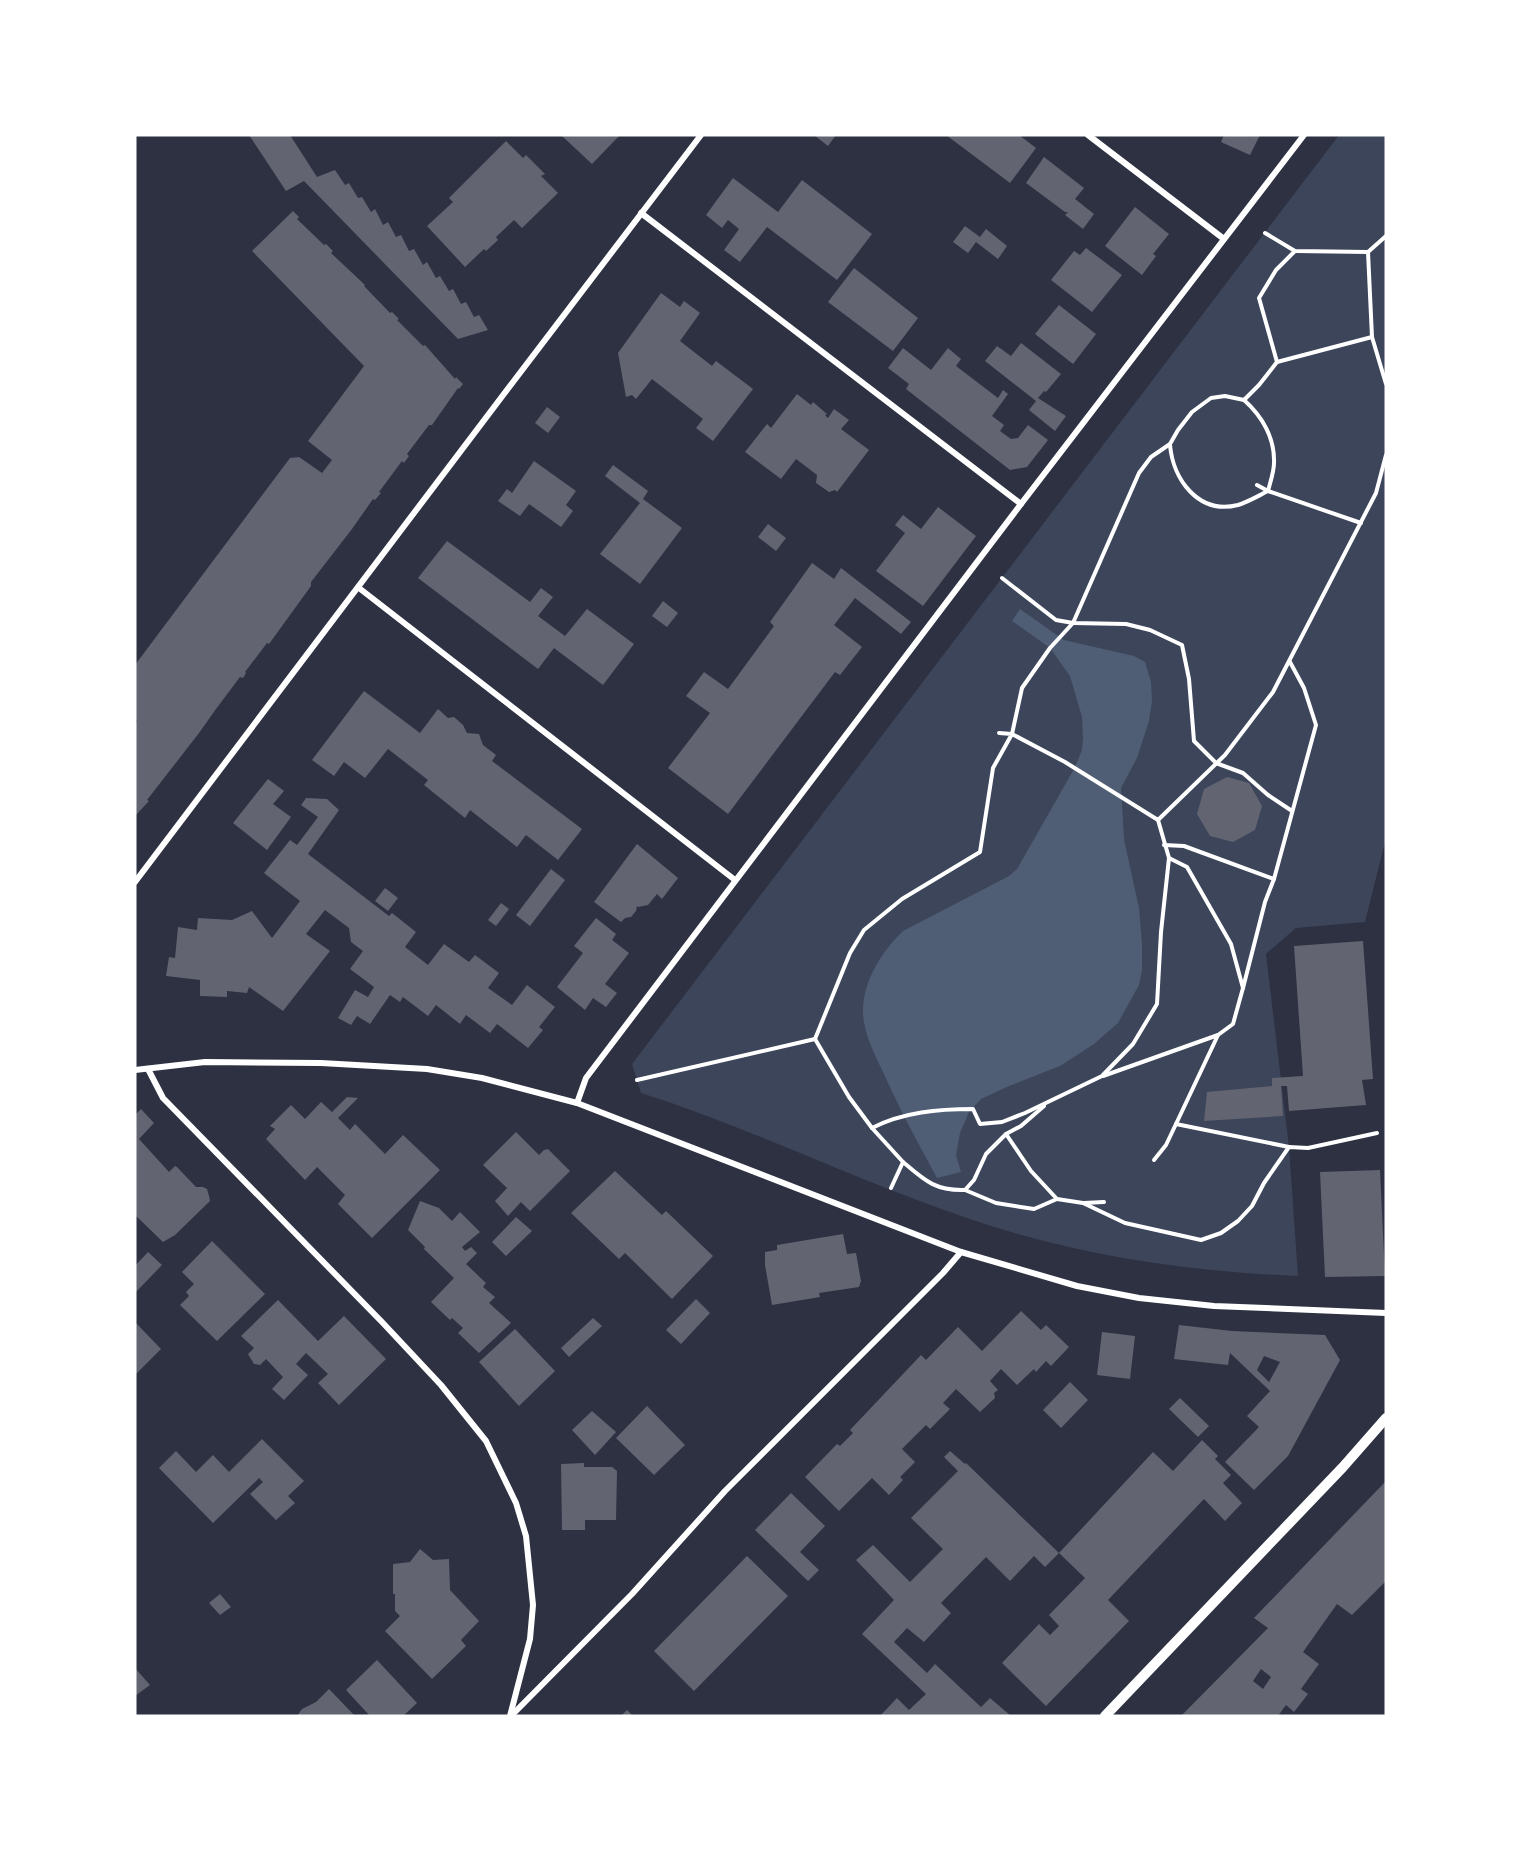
<svg xmlns="http://www.w3.org/2000/svg" width="1521" height="1851" viewBox="0 0 1521 1851" font-family="Ubuntu,sans-serif">
<style>
.green{fill:#3c4559}
.water{fill:#4f5d75}
.building{fill:#626471;fill-rule:evenodd}
.lines{fill:none;stroke-linecap:round;stroke-linejoin:round}
.path{stroke:#fff;stroke-width:4}
.minor{stroke:#fff;stroke-width:6}
.tertiary{stroke:#fff;stroke-width:10}
</style>
<rect width="100%" height="100%" fill="#2d3142"/>
<path class="green" d="M1339,135h47v703l-21,84 -69,6 -30,26 23,193 9,129c-116,-5 -224,-21 -334,-59 -109,-37 -213,-89 -323,-124l-9,-29z"/>
<path class="water" d="M1020,609l44,31 70,16 11,6 6,20 1,19 -3,20 -12,37 -16,30 3,51 15,69 3,35v27l-3,15 -21,38 -24,21 -34,22 -51,20 -28,13 -12,13 -9,21 -4,22 5,17 -24,6c-19,-35 -38,-70 -54,-106 -10,-21 -21,-42 -20,-65 2,-29 20,-57 40,-76l106,-55 8,-7 57,-100 8,-19 1,-12 -1,-21 -12,-41 -20,-28 -38,-27z"/>
<g class="building">
<path d="M249,135h41l27,42 18,-7 10,15 4,-2 9,15 4,-1 9,15 4,-3 8,16 5,-3 8,15 5,-2 8,16 5,-2 9,16 4,-3 9,16 4,-2 9,15 4,-2 8,15 5,-2 8,15 5,-2 9,15 -30,9 -154,-158 -18,10z"/>
<path d="M561,135h59l-28,29z"/>
<path d="M814,135h22l-8,11z"/>
<path d="M946,135h73l17,13 -26,35z"/>
<path d="M1224,135h36l-10,20 -29,-13z"/>
<path d="M506,141l17,17 3,-3 19,19 -4,2 17,17 -36,35 -8,-8 -18,17 2,3 -12,11 -2,-2 -19,18 -38,-41 26,-24 -4,-4z"/>
<path d="M1044,157l40,31 -9,11 19,15 -11,15 -18,-14 3,-3h-3l-39,-29z"/>
<path d="M733,178l45,34 24,-32 70,54 -35,46 -70,-53 -27,35 -16,-12 15,-21 -11,-9 -6,8 -16,-13z"/>
<path d="M1135,207l34,27 -16,20 3,2 -14,19 -37,-29z"/>
<path d="M293,211l6,6 -2,2 27,26 2,-1 7,7 -2,2 34,32 -1,1 26,27 2,-1 7,7 -2,1 26,26 2,-1 30,34 1,-2 7,7 -4,5 -1,-1 -26,37h-3l-22,29 2,2 -5,7 -2,-2 -23,31 2,1 -6,7 -2,-1 -21,30 -41,53v4l-42,58 -2,-1 -22,29 1,1 -3,5 -3,-1 -24,32 -17,24 -52,67 2,1 -14,15v-92l2,-3 -2,-1v-55l155,-207 9,-1 23,16 10,-13 -24,-19 56,-75 -112,-115z"/>
<path d="M965,226l15,11 6,-8 21,17 -9,13 -22,-17 -8,11 -15,-11z"/>
<path d="M1086,248l36,27 -30,37 -41,-32 23,-29 6,4z"/>
<path d="M854,268l64,50 -25,33 -65,-49z"/>
<path d="M661,293l19,14 4,-6 16,12 -20,28 32,25 4,-5 37,28 -40,52 -17,-13 7,-9 -51,-40 -16,20 -4,-4 -6,2 -8,-44z"/>
<path d="M1059,305l37,29 -23,30 -38,-30z"/>
<path d="M1021,343l40,31 -15,18 -2,-1 -6,7 28,18 -11,15 -26,-21 7,-9 -51,-40 12,-15 14,10z"/>
<path d="M903,348l28,22 17,-22 13,11 -5,7 42,32 5,-8 5,4 -16,22 12,9 -4,6 11,8 7,-1 10,-13 20,15 -21,27 -17,3 -104,-81 3,-5 -21,-16z"/>
<path d="M797,394l14,11 2,-3 14,12 -2,1 3,3 6,-9 15,11 -8,9 28,21 -32,42 -2,-2 -6,2 -13,-9 1,-8 -21,-16 -15,20 -36,-27 22,-28 4,4z"/>
<path d="M547,407l13,10 -12,16 -13,-10z"/>
<path d="M534,461l42,30 -10,14 7,6 -12,16 -32,-23 -9,12 -22,-15 9,-12 5,4z"/>
<path d="M613,465l35,26 -5,8 39,29 -42,56 -40,-30 40,-51 -35,-27z"/>
<path d="M938,507l38,29 -53,70 -47,-35 29,-38 -10,-8 8,-10 18,14z"/>
<path d="M768,524l18,14 -10,13 -18,-14z"/>
<path d="M447,541l83,61 11,-14 12,9 -15,19 27,20 22,-27 47,35 -31,41 -49,-37 -16,21 -120,-91z"/>
<path d="M812,563l22,16 7,-11 70,54 -10,12 -46,-36 -21,27 28,22 -22,28 -5,-3 -107,142 -60,-46 42,-55 -24,-17 18,-24 24,17 46,-63 -4,-4z"/>
<path d="M663,601l15,12 -11,14 -15,-11z"/>
<path d="M364,691l56,42 18,-24 10,9 6,-1 9,8 4,8 12,1 4,11 13,10 -4,6 90,68 -24,31 -32,-25 -9,12 -47,-37 -5,8 -41,-33 4,-5 -40,-31 -23,29 -21,-16 -10,14 -22,-16z"/>
<path d="M1227,777l22,6 13,23 -7,24 -22,12 -23,-6 -13,-22 7,-25z"/>
<path d="M268,779l16,12 -11,13 18,13 -24,33 -34,-27z"/>
<path d="M306,798l21,1 12,11 -31,44 81,62 3,-3 24,19 -11,15 23,18 16,-21 25,18 6,-7 24,18 -11,15 24,17 15,-20 28,22 -16,20 4,3 -15,18 -31,-24 -7,9 -24,-18 -6,9 -24,-19 -8,11 -25,-19 -3,5 -10,-7 -20,29 -13,-8 -6,9 -13,-7 17,-28 13,7 6,-10 -24,-18 13,-18 -12,-9 -2,-14 -24,-18 -19,24 24,17 -47,60 -34,-24 -2,6 -20,-2v6l-27,-1v-16l-34,-4 3,-19 6,1 3,-31 19,3 1,-12 34,2 20,-9 20,27 28,-37 -36,-28 26,-33 7,5 21,-28 -17,-12z"/>
<path d="M637,844l41,34 -16,21 -5,-5 -9,11 -10,2 -1,-1 -1,5 -5,6 -6,1 -4,4 -27,-20z"/>
<path d="M551,869l14,11 -35,46 -14,-11z"/>
<path d="M385,888l13,10 -10,13 -13,-10z"/>
<path d="M501,903l8,6 -13,17 -8,-6z"/>
<path d="M596,918l20,16 -4,6 17,13 -24,31 12,9 -11,14 -13,-9 -8,12 -28,-23 26,-34 -9,-7z"/>
<path d="M1363,941l10,138 -11,1 4,25 -77,6 -2,-25h-6l2,30 -79,5 3,-29 65,-6v-8l31,-2 -9,-130z"/>
<path d="M347,1097l11,1 -20,20 12,12 5,-6 30,30 18,-19 37,35 -68,68 -34,-34 7,-9 -28,-28 -12,13 -39,-41 9,-10 -5,-3 21,-21 14,14 16,-17 11,10z"/>
<path d="M141,1109l13,14 -15,16 30,33 6,-6 2,1 19,20h7l4,2 2,7 1,5 -35,34 -12,7 -28,-27v-100z"/>
<path d="M516,1132l23,23 5,-5 4,-1 22,22 -40,40 -9,-9 -13,14 -13,-15 12,-13 -24,-23z"/>
<path d="M1380,1170l5,106 -60,1 -5,-105z"/>
<path d="M615,1171l47,44 4,-4 47,45 -41,43 -47,-46 -6,6 -48,-46z"/>
<path d="M420,1201l19,7 13,13 8,-9 20,20 -18,15 3,4 6,-4 6,6 -11,11 20,19 -3,4 12,10 -6,6 22,20 -32,30 -21,-20 5,-5 -11,-10 -2,2 -19,-18 23,-24 -30,-29 1,-2 -17,-17z"/>
<path d="M516,1217l16,14 -26,25 -14,-14z"/>
<path d="M843,1234l4,20 9,-1 5,28 -2,6 -40,6 1,4 -48,8 -7,-40v-13l12,-2v-5z"/>
<path d="M212,1241l53,53 -48,47 -37,-36 9,-9 -3,-4 8,-8 -12,-12z"/>
<path d="M148,1252l14,13 -27,28v-27z"/>
<path d="M696,1299l14,14 -29,31 -15,-14z"/>
<path d="M278,1300l40,41 26,-25 42,43 -47,46 -21,-22 10,-9 -22,-21 -10,11 12,11 -24,25 -12,-11 11,-12 -17,-18 -6,6 -6,-1 -6,-10 6,-6 -13,-12z"/>
<path d="M1021,1311l20,19 5,-5 23,22 -18,19 -5,-5 -10,11 -2,-3 -17,16 -16,-16 -11,12 8,9 -4,3 1,5 -15,14 -24,-23 -13,14 7,6 -20,20 -4,-4 -24,24 13,13 -15,15 3,3 -14,15 -17,-17 -33,33 -34,-34 32,-33 3,2 13,-13 -3,-3 71,-75 5,5 32,-33 24,24z"/>
<path d="M593,1318l9,8 -33,31 -8,-9z"/>
<path d="M135,1322l26,27 -26,26z"/>
<path d="M1179,1325l53,6 93,4 15,25 -52,96 -34,34 -29,-28 34,-35 -12,-11 23,-25 -40,-38 -2,12 -54,-6zM1264,1356l16,6 -11,20 -12,-12z"/>
<path d="M515,1329l40,42 -36,35 -40,-44z"/>
<path d="M1102,1332l33,4 -5,43 -33,-4z"/>
<path d="M1070,1382l18,18 -27,28 -18,-18z"/>
<path d="M1180,1398l29,28 -11,11 -29,-28z"/>
<path d="M647,1406l38,39 -31,30 -38,-37z"/>
<path d="M592,1411l24,21 -21,23 -23,-25z"/>
<path d="M262,1439l42,42 -16,15 7,7 -19,17 -26,-26 13,-12 -4,-4 -46,45 -54,-55 17,-17 20,21 17,-17 16,17z"/>
<path d="M1202,1440l16,16 -3,3 16,16 -8,8 19,20 -17,18 -21,-22 -96,101 21,21 -83,85 -44,-43 37,-39 11,11 9,-9 -10,-11 36,-37 -26,-25 94,-101 20,19z"/>
<path d="M950,1451l15,13 1,-1 93,90 -14,14 -11,-11 -24,25 -24,-24 -45,46 10,10 -27,29 -17,-14 -13,14 33,31 8,-9 46,43 9,-9 21,18h-131l17,-18 12,12 17,-16 -64,-60 32,-34 -38,-40 17,-15 37,37 33,-33 -32,-31 47,-47 -14,-14z"/>
<path d="M584,1463v4h28l5,4 -1,49h-31v10h-23l-1,-66z"/>
<path d="M1386,1481v100l-34,34 -15,-11 -34,48 16,12 -18,25 7,5 -14,18 -8,-7 -8,11h-97l87,-88 -14,-10zM1261,1669l10,8 -8,12 -10,-8z"/>
<path d="M791,1493l34,33 -25,26 19,18 -11,11 -53,-51z"/>
<path d="M420,1549l13,11 16,-1 1,31 29,31 -18,19 5,6 -34,33 -47,-48 15,-15 -5,-5v-17h-2v-30l17,-2z"/>
<path d="M747,1556l41,40 -94,95 -40,-40z"/>
<path d="M220,1594l11,13 -11,8 -11,-12z"/>
<path d="M377,1660l40,43 -14,13h-33l-24,-26z"/>
<path d="M135,1668l15,17 -15,11z"/>
<path d="M329,1689l26,27h-58l5,-7 14,-7z"/>
<path d="M627,1710l6,6h-12z"/>
</g>
<g class="lines">
<g class="path">
<path d="M1265,233l30,18 73,1 18,-16"/>
<path d="M1368,252l4,85 14,47"/>
<path d="M1372,337l-95,25 -18,23 -15,15 -19,-4 -14,2 -19,14 -14,18 -8,14 -19,13 -12,16 -66,150 -23,25 -28,40 -10,46 53,28 93,58 67,-65 48,-63 103,-199 10,-38"/>
<path d="M1277,362l-18,-64 17,-28 19,-19"/>
<path d="M1244,400c18,16 31,38 30,63 0,9 -4,20 -6,28l-11,-6"/>
<path d="M1170,445c3,34 28,70 68,60 10,-3 20,-9 30,-14l93,32"/>
<path d="M1002,578l54,42 17,3 53,1 24,6 32,15 7,34 5,62 22,22 27,10 25,22 24,16"/>
<path d="M1164,845l20,1 90,33"/>
<path d="M1169,858l18,9 44,77 12,44 -10,36 -15,11"/>
<path d="M1243,988l22,-86 9,-23 42,-154 -12,-37 -14,-26"/>
<path d="M1103,1076l115,-41 -42,89 113,23"/>
<path d="M637,1080l178,-41"/>
<path d="M872,1128c31,-16 67,-19 101,-19l7,15 22,-2 23,-9 77,-37 31,-32 24,-40 4,-72 8,-74 -11,-38"/>
<path d="M1006,1134l15,-8 23,-20"/>
<path d="M1154,1160l12,-15 10,-21"/>
<path d="M903,1162c21,18 32,29 62,28l9,-10 12,-26 20,-20 25,37 26,28 26,4 42,20 76,17 20,-7 17,-12 14,-15 12,-23 25,-36 19,1 69,-15"/>
<path d="M891,1188l12,-26 -31,-34 -23,-31 -34,-58 35,-86 14,-23 38,-31 78,-47 13,-84 19,-34 -13,-1"/>
<path d="M965,1190l31,13 38,6 23,-10"/>
<path d="M1084,1203l20,-1"/>
</g>
<g class="minor">
<path d="M1088,135l136,104"/>
<path d="M641,213l380,291"/>
<path d="M359,588l376,292"/>
<path d="M135,882c189,-249 376,-499 566,-747"/>
<path d="M148,1069l15,29 219,224 59,63 45,56 30,62 10,33 7,69 -3,34 -20,77"/>
<path d="M135,1070l70,-8 116,1 106,6 55,9 95,25 384,149 116,34 62,12 75,8 172,7"/>
<path d="M577,1103l9,-25 435,-574 283,-369"/>
<path d="M511,1716l121,-122 93,-103 218,-218 18,-21"/>
</g>
<path class="tertiary" d="M1105,1716l238,-249 43,-49"/>
</g>
<rect width="1521" height="1851" fill="none" stroke="#ffffff" stroke-width="273"/>
</svg>
